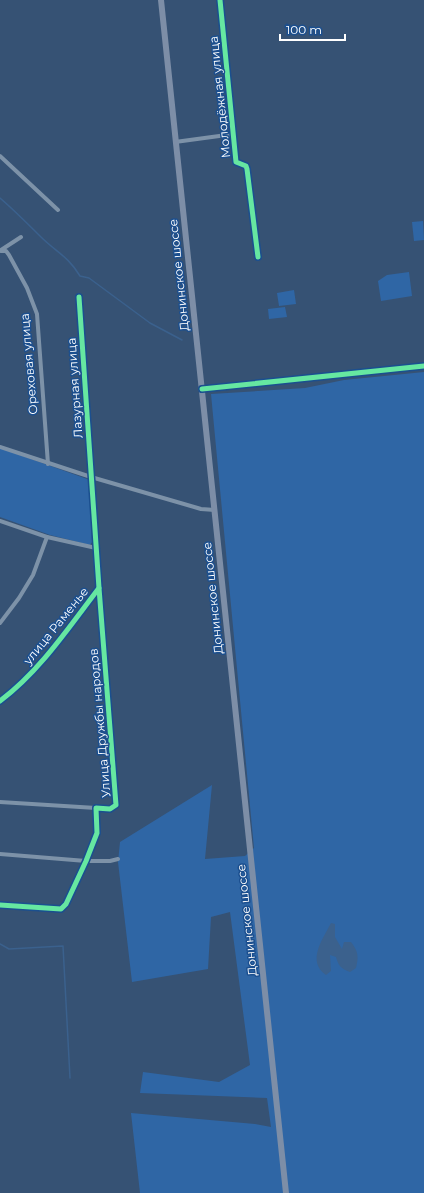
<svg xmlns="http://www.w3.org/2000/svg" width="424" height="1193" viewBox="0 0 424 1193" font-family="Montserrat,sans-serif">
<style>
.green{fill:#2f66a5}
.water{fill:#3b618d}
.lines{fill:none;stroke-linecap:round;stroke-linejoin:round}
.stream{stroke:#3b618d;stroke-width:1.5}
.street{stroke:#7d92a8;stroke-width:4}
.primary{stroke:#7d8ea7;stroke-width:6}
.cycleway-casing{stroke:#1b4f8f;stroke-width:8}
.cycleway{stroke:#66e7a1;stroke-width:5}
.labels{text-anchor:middle;stroke-width:3;stroke-linejoin:round;paint-order:stroke}
.street-label{font-size:12px;fill:#fff;stroke:#1b4f8f}
</style>
<rect width="100%" height="100%" fill="#365274"/>
<g class="green">
<path d="M423,221l1,19 -10,1 -2,-19z"/>
<path d="M409,272l3,24 -31,5 -3,-20 9,-6z"/>
<path d="M294,290l2,14 -17,2 -2,-13z"/>
<path d="M285,307l2,10 -18,2 -1,-10z"/>
<path d="M424,372v821h-284l-9,-80 124,11 16,3 -4,-29 -127,-5 3,-21 76,10 31,-17 -20,-153 -19,5 -3,52 -76,13 -14,-120 2,-20 92,-57 -7,74 40,-3 9,-8 -43,-454 94,-6 39,-8z"/>
<path d="M0,448l90,32 2,62 -2,3 -40,-10 -50,-18z"/>
</g>
<path class="water" d="M331,923l4,1v13l7,12 2,-7h7c7,9 8,14 5,26l-6,4c-9,-3 -12,-7 -14,-15l-6,-2 1,16 -5,4c-20,-14 -3,-36 5,-52z"/>
<g class="lines">
<g class="stream">
<path d="M0,198c14,12 28,26 41,39 15,15 27,19 39,39l9,2 61,45 32,17"/>
<path d="M0,944l9,5 54,-3 7,132"/>
</g>
<g class="street">
<path d="M220,0l16,162 10,4 1,3 11,88"/>
<path d="M175,142l59,-8"/>
<path d="M0,156l58,54"/>
<path d="M1,250l20,-13"/>
<path d="M1,251h5l3,4 18,33 10,26 11,150"/>
<path d="M202,389l222,-23"/>
<path d="M0,447l91,30 110,32 14,1"/>
<path d="M0,521l47,16 49,11"/>
<path d="M0,623l19,-25 14,-23 14,-38"/>
<path d="M0,701c40,-30 69,-74 99,-113l-20,-291"/>
<path d="M0,802l96,6"/>
<path d="M0,854l86,7h24l8,-2"/>
<path d="M0,905l61,4 5,-5 20,-43 11,-28 -1,-25 14,1 6,-4 -17,-217"/>
</g>
<path class="primary" d="M161,0l125,1193"/>
<defs>
<g id="cycleway">
<path d="M220,0l16,162 10,4 1,3 11,88"/>
<path d="M202,389l222,-23"/>
<path d="M0,701c40,-30 69,-74 99,-113l-20,-291"/>
<path d="M0,905l61,4 5,-5 20,-43 11,-28 -1,-25 14,1 6,-4 -17,-217"/>
</g>
</defs>
<use href="#cycleway" class="cycleway-casing"/>
<use href="#cycleway" class="cycleway"/>
</g>
<g class="labels">
<g class="street-label">
<text transform="translate(220 97) rotate(-96)" y="4">Молодёжная улица</text>
<text transform="translate(179 275) rotate(-96)" y="4">Донинское шоссе</text>
<text transform="translate(29 364) rotate(-95)" y="4">Ореховая улица</text>
<text transform="translate(75 388) rotate(-94)" y="4">Лазурная улица</text>
<text transform="translate(213 598) rotate(-96)" y="4">Донинское шоссе</text>
<text transform="translate(56 626) rotate(-51)" y="4">улица Раменье</text>
<text transform="translate(100 723) rotate(-95)" y="4">Улица Дружбы народов</text>
<text transform="translate(247 920) rotate(-96)" y="4">Донинское шоссе</text>
</g>
</g>
<path d="M280 34v6h65v-6" fill="none" stroke="#ffffff" stroke-width="2"/>
<text x="286" y="34" font-size="12" fill="#ffffff" stroke="#1b4f8f" stroke-width="3" paint-order="stroke">100 m</text>
</svg>
